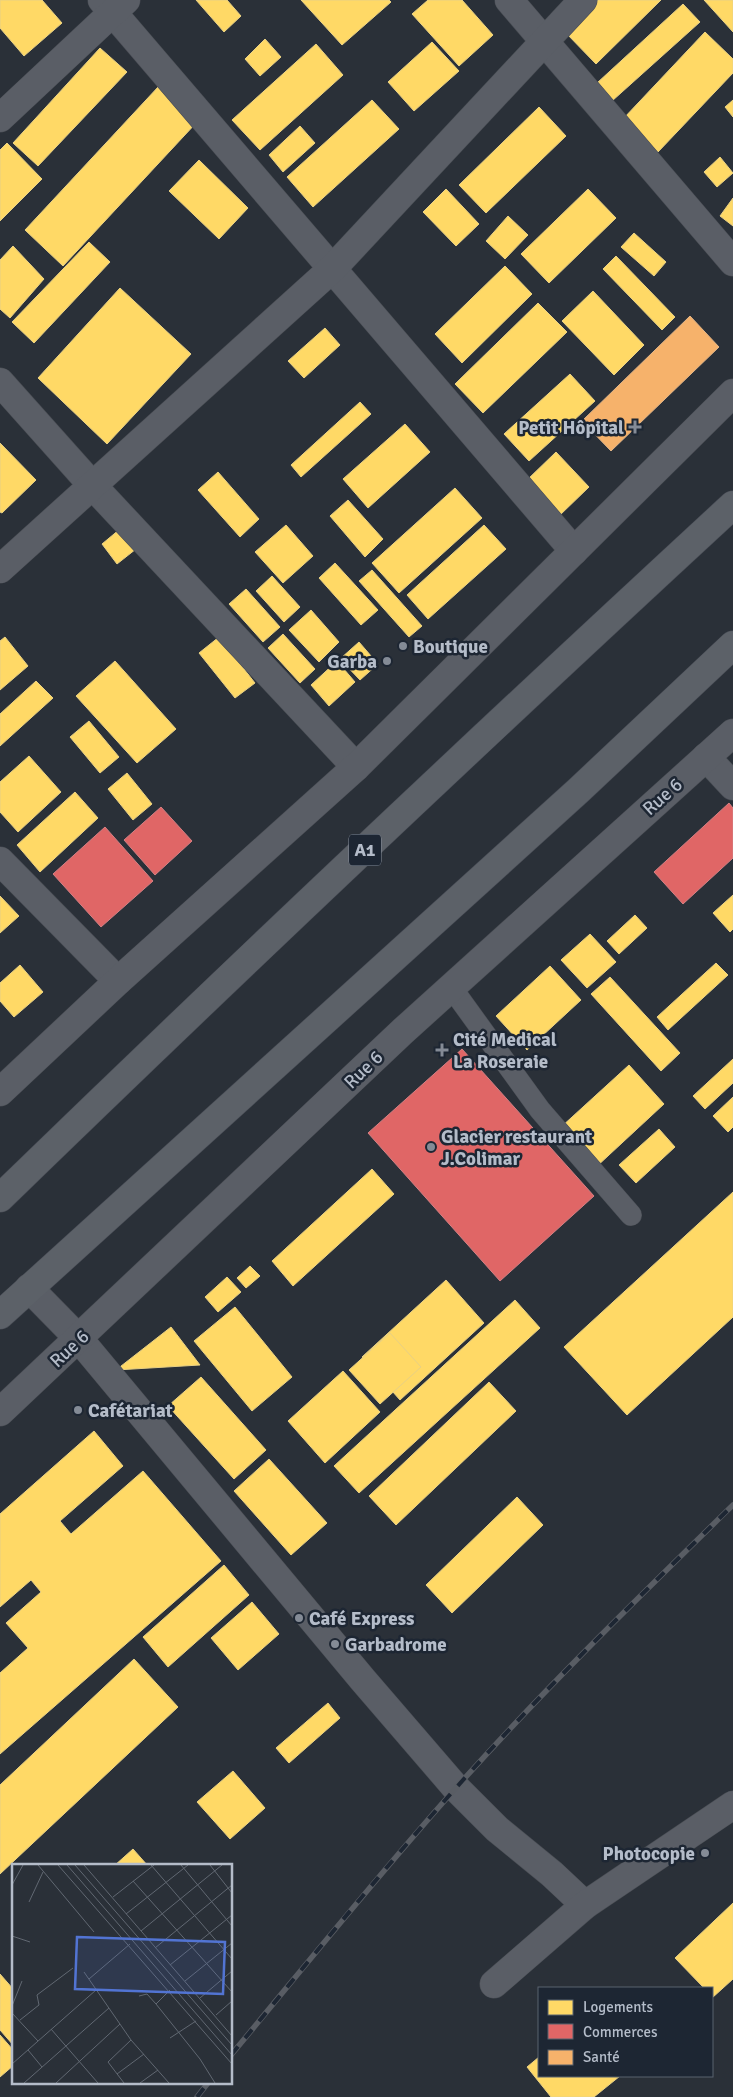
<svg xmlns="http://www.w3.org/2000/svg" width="733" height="2097" viewBox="0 0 733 2097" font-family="Signika,sans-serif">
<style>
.homes{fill:#ffd966;stroke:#e8d084}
.shops{fill:#e06666;stroke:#d38084}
.health{fill:#f6b26b;stroke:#e2b587}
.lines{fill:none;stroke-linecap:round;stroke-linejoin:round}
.service-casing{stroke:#484c53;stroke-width:22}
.minor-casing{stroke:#484c53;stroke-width:29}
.primary-casing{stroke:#484c55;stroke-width:29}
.service{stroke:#5a5e66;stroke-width:21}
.minor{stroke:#5a5e66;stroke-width:28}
.primary{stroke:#5c6168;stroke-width:28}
.rail-casing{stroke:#595d64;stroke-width:5.5}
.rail{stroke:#1d2633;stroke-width:4;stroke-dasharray:11;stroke-linecap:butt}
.poi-dot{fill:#848b96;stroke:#1d2633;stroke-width:2}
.labels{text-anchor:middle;stroke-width:5;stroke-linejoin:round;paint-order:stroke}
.shield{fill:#1d2633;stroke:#878f9c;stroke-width:1}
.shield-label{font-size:18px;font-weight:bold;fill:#b4bcc9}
.poi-label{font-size:19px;font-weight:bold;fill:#b4bcc9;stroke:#1d2633;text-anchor:start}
.street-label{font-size:19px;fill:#b4bcc9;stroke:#1d2633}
.inset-road{fill:none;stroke:#616872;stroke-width:1}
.view{fill:#5274d3;fill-opacity:0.15;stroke:#5274d3;stroke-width:2.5}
.inset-edge{fill:none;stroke:#b4bcc9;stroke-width:2.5}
</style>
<rect width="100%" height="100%" fill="#2a3038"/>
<g class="homes">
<path d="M0,0h42l20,23 -38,33 -24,-28z"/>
<path d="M196,0h31l14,16 -17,16z"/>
<path d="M301,0h88l2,2 -49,43z"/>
<path d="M428,0h34l31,35 -34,31 -47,-52z"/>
<path d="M598,0h63l-65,64 -31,-32z"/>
<path d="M704,0h29v32z"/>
<path d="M683,4l17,18 -88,79 -15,-18z"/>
<path d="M705,32l28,27v14l-75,79 -35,-33z"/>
<path d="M265,39l16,18 -21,19 -15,-17z"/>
<path d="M432,42l27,29 -45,40 -26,-29z"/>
<path d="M316,44l27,31 -83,75 -28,-30z"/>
<path d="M100,48l27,24 -89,94 -25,-23z"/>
<path d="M159,86l38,36 -134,144 -38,-36z"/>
<path d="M372,100l27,29 -86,78 -26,-30z"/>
<path d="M733,100v17l-8,-10z"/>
<path d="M539,107l27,29 -80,77 -27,-28z"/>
<path d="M300,126l15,17 -32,29 -14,-17z"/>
<path d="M7,143l35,36 -42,42v-71z"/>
<path d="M720,157l13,16 -16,14 -13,-15z"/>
<path d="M199,160l49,48 -29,31 -50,-48z"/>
<path d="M446,189l33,35 -23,22 -33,-34z"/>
<path d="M588,189l28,29 -67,65 -28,-29z"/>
<path d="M733,198v28l-13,-10z"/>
<path d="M508,216l20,19 -23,24 -19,-18z"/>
<path d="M634,233l32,29 -12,14 -33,-29z"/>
<path d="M89,242l21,20 -76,81 -22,-21z"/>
<path d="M13,246l31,33 -34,39 -10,-9v-49z"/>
<path d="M616,256l59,61 -13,13 -59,-61z"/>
<path d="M505,266l27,28 -70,69 -27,-29z"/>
<path d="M120,288l71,66 -84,90 -69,-66z"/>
<path d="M593,291l51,54 -30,30 -52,-54z"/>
<path d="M538,303l29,29 -84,81 -28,-29z"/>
<path d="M325,328l15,17 -36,33 -16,-17z"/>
<path d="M570,374l25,27 -66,60 -25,-27z"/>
<path d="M360,402l11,12 -70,63 -10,-12z"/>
<path d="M405,424l25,28 -62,56 -25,-29z"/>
<path d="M0,443l36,37 -34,33 -2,-1z"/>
<path d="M556,452l33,35 -30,29 -33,-35z"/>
<path d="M218,472l41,47 -19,18 -42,-47z"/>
<path d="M455,488l27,30 -83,75 -27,-30z"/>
<path d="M348,500l35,39 -18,18 -35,-41z"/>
<path d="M286,525l27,31 -30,27 -28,-31z"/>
<path d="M484,525l22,24 -78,70 -21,-24z"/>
<path d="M120,529l16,20 -19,15 -15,-20z"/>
<path d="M335,563l43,47 -17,15 -42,-47z"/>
<path d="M372,570l50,56 -13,11 -50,-56z"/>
<path d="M272,576l28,31 -16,15 -28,-31z"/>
<path d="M246,589l34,38 -17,15 -34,-38z"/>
<path d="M311,610l28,32 -20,20 -30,-32z"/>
<path d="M283,634l32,35 -15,14 -32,-35z"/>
<path d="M5,637l23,29 -28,24v-49z"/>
<path d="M219,637l36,46 -20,15 -36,-45z"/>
<path d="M359,642l19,22 -18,16 -20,-21z"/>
<path d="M115,661l61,68 -39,34 -61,-67z"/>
<path d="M337,661l18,21 -26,24 -18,-21z"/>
<path d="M36,681l17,17 -53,48v-32z"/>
<path d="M89,721l30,36 -19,16 -30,-36z"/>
<path d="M29,756l32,36 -43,40 -18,-20v-30z"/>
<path d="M127,773l25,31 -19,16 -25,-31z"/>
<path d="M75,792l23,26 -58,54 -23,-27z"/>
<path d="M733,895v34l-3,3 -17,-19z"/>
<path d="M0,896l19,20 -19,17z"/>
<path d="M635,915l12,13 -28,26 -12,-13z"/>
<path d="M590,934l26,28 -29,26 -26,-28z"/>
<path d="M716,963l12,12 -60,55 -11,-13z"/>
<path d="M20,965l23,27 -29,25 -14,-16v-18z"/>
<path d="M550,966l31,34 -54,50 -31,-34z"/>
<path d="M610,977l70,76 -19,18 -70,-77z"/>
<path d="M733,1059v24l-28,26 -12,-13z"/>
<path d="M629,1065l35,39 -69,64 -35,-40z"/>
<path d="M733,1097v30l-5,5 -15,-16z"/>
<path d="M659,1129l16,18 -39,36 -17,-18z"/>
<path d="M372,1169l22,25 -101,92 -21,-25z"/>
<path d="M733,1192v125l-106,98 -63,-68z"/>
<path d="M250,1266l10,10 -14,12 -9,-10z"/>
<path d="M227,1277l14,15 -23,20 -13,-15z"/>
<path d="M446,1280l38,43 -84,77 -38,-43z"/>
<path d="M515,1300l25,28 -181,165 -25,-27z"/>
<path d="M235,1307l57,70 -40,34 -58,-70z"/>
<path d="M171,1327l29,38 -84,5z"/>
<path d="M390,1333l31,34 -41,37 -31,-34z"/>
<path d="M343,1371l37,41 -55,51 -37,-42z"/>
<path d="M201,1377l65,73 -32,29 -66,-73z"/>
<path d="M489,1382l27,29 -120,114 -27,-29z"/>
<path d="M94,1431l29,35 -63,55 11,13 72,-63 78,90 -221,193v-81l28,-25 -22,-25 35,-31 -10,-12 -31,27v-93z"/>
<path d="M269,1459l58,64 -36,32 -57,-64z"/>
<path d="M517,1497l26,28 -91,88 -26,-28z"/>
<path d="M224,1565l25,30 -81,72 -25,-30z"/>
<path d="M252,1602l27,32 -41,36 -27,-32z"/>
<path d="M134,1659l44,48 -178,167v-89z"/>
<path d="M328,1703l12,15 -51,45 -13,-15z"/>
<path d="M233,1771l32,37 -35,31 -33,-37z"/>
<path d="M133,1849l15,17h-34z"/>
<path d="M733,1903v76l-21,19v-10h-8l-29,-30z"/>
<path d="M0,1974l14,16v56l-14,-16z"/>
<path d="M0,2035l14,16v14l-14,12z"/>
<path d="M539,2057v19h81l-26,21h-43l-24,-30z"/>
</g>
<g class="shops">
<path d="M729,803l4,5v50l-50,46 -29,-32z"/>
<path d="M161,807l31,34 -37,34 -31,-35z"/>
<path d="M105,827l48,54 -52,46 -48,-53z"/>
<path d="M462,1049l132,147 -94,85 -132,-148z"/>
</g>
<path class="health" d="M690,316l29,31 -108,104 -29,-30z"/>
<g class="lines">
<defs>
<path id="service" d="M451,987l89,123 91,105"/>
<g id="minor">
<path d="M102,0l472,551"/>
<path d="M509,0l224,262"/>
<path d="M0,118l126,-118"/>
<path d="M0,382l92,103 264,282"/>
<path d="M0,569l333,-301 250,-268"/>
<path d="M706,757l27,29"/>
<path d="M0,861l118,120"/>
<path d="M0,1092l118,-111 238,-214 377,-374"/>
<path d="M29,1288l50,51 284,341 93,108 41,41 55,45 33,31"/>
<path d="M0,1412l403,-381 330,-298"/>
<path d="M494,1984l91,-79 148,-100"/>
</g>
<g id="primary">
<path d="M0,1198c241,-234 486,-465 733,-693"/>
<path d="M0,1315l579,-525 154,-145"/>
</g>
</defs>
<use href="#service" class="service-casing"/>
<use href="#minor" class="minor-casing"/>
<use href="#primary" class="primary-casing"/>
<use href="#service" class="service"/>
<use href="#minor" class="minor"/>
<use href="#primary" class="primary"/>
<defs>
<g id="rail">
<path d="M231,2055c74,-89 147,-180 224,-266 88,-99 183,-191 278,-284"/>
<path d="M197,2097l11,-14"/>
</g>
</defs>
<use href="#rail" class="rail-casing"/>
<use href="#rail" class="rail"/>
</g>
<g class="poi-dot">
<path d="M632.5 419.5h5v5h5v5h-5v5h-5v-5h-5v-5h5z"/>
<circle cx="403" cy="646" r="5"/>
<circle cx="387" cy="661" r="5"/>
<path d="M439.5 1042.5h5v5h5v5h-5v5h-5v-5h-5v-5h5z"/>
<circle cx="431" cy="1147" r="5"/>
<circle cx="78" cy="1410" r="5"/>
<circle cx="299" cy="1618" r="5"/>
<circle cx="335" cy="1644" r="5"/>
<circle cx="705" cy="1853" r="5"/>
</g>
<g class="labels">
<rect class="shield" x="349" y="834.5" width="32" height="31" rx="4"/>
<g class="shield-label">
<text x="365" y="856">A1</text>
</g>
<g class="poi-label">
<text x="624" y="434" text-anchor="end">Petit Hôpital</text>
<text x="413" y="653">Boutique</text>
<text x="377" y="668" text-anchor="end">Garba</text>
<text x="453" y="1046">Cité Medical<tspan x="453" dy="22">La Roseraie</tspan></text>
<text x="441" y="1143">Glacier restaurant<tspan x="441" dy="22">J.Colimar</tspan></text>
<text x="88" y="1417">Cafétariat</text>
<text x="309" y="1625">Café Express</text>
<text x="345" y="1651">Garbadrome</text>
<text x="695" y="1860" text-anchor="end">Photocopie</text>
</g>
<g class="street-label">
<text transform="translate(662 796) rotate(-42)" y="7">Rue 6</text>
<text transform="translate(363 1069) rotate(-44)" y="7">Rue 6</text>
<text transform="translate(69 1348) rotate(-43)" y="7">Rue 6</text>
</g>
</g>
<g transform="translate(12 1864)">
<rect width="220" height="220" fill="#2a3038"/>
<path class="inset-road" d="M26,1l56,67M46,1l174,199M55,1l165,190M63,1l157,180M72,1l148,171M139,1l81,94M169,1l51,61M198,1l22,28M121,17l99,111M0,21l11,-20M101,33l41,-32M17,38l14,-30M114,50l62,-49M129,67l81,-66M0,72l18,6M143,84l77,-63M158,101l62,-50M72,108l47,68 38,43M77,115l41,-35M173,117l47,-38M158,126l-14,14 44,55 15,24M127,132l8,-2 9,10M188,134l32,-27M0,142l10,-25M0,149l26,28M204,151l16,-14M8,156l19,-15 -2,-10 36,-27M39,165l47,54M158,174l26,-17M16,186l14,17M0,200l84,-74M105,210l27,-20M12,219l85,-75M44,219l64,-59M112,219l-16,-21 23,-22M128,219l18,-13"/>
<path class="view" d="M65,73l148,5 -2,52 -148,-5z"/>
<rect width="220" height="220" class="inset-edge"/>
</g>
<rect x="538" y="1987" width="175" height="90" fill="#1d2633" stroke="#59626f"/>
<rect x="548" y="2000" width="25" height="15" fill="#ffd966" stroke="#59626f"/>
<text x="583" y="2012" font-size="15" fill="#b4bcc9">Logements</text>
<rect x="548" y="2024" width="25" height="15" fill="#e06666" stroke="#59626f"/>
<text x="583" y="2037" font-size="15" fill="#b4bcc9">Commerces</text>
<rect x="548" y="2050" width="25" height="15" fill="#f6b26b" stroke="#59626f"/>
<text x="583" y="2062" font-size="15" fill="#b4bcc9">Santé</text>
</svg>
